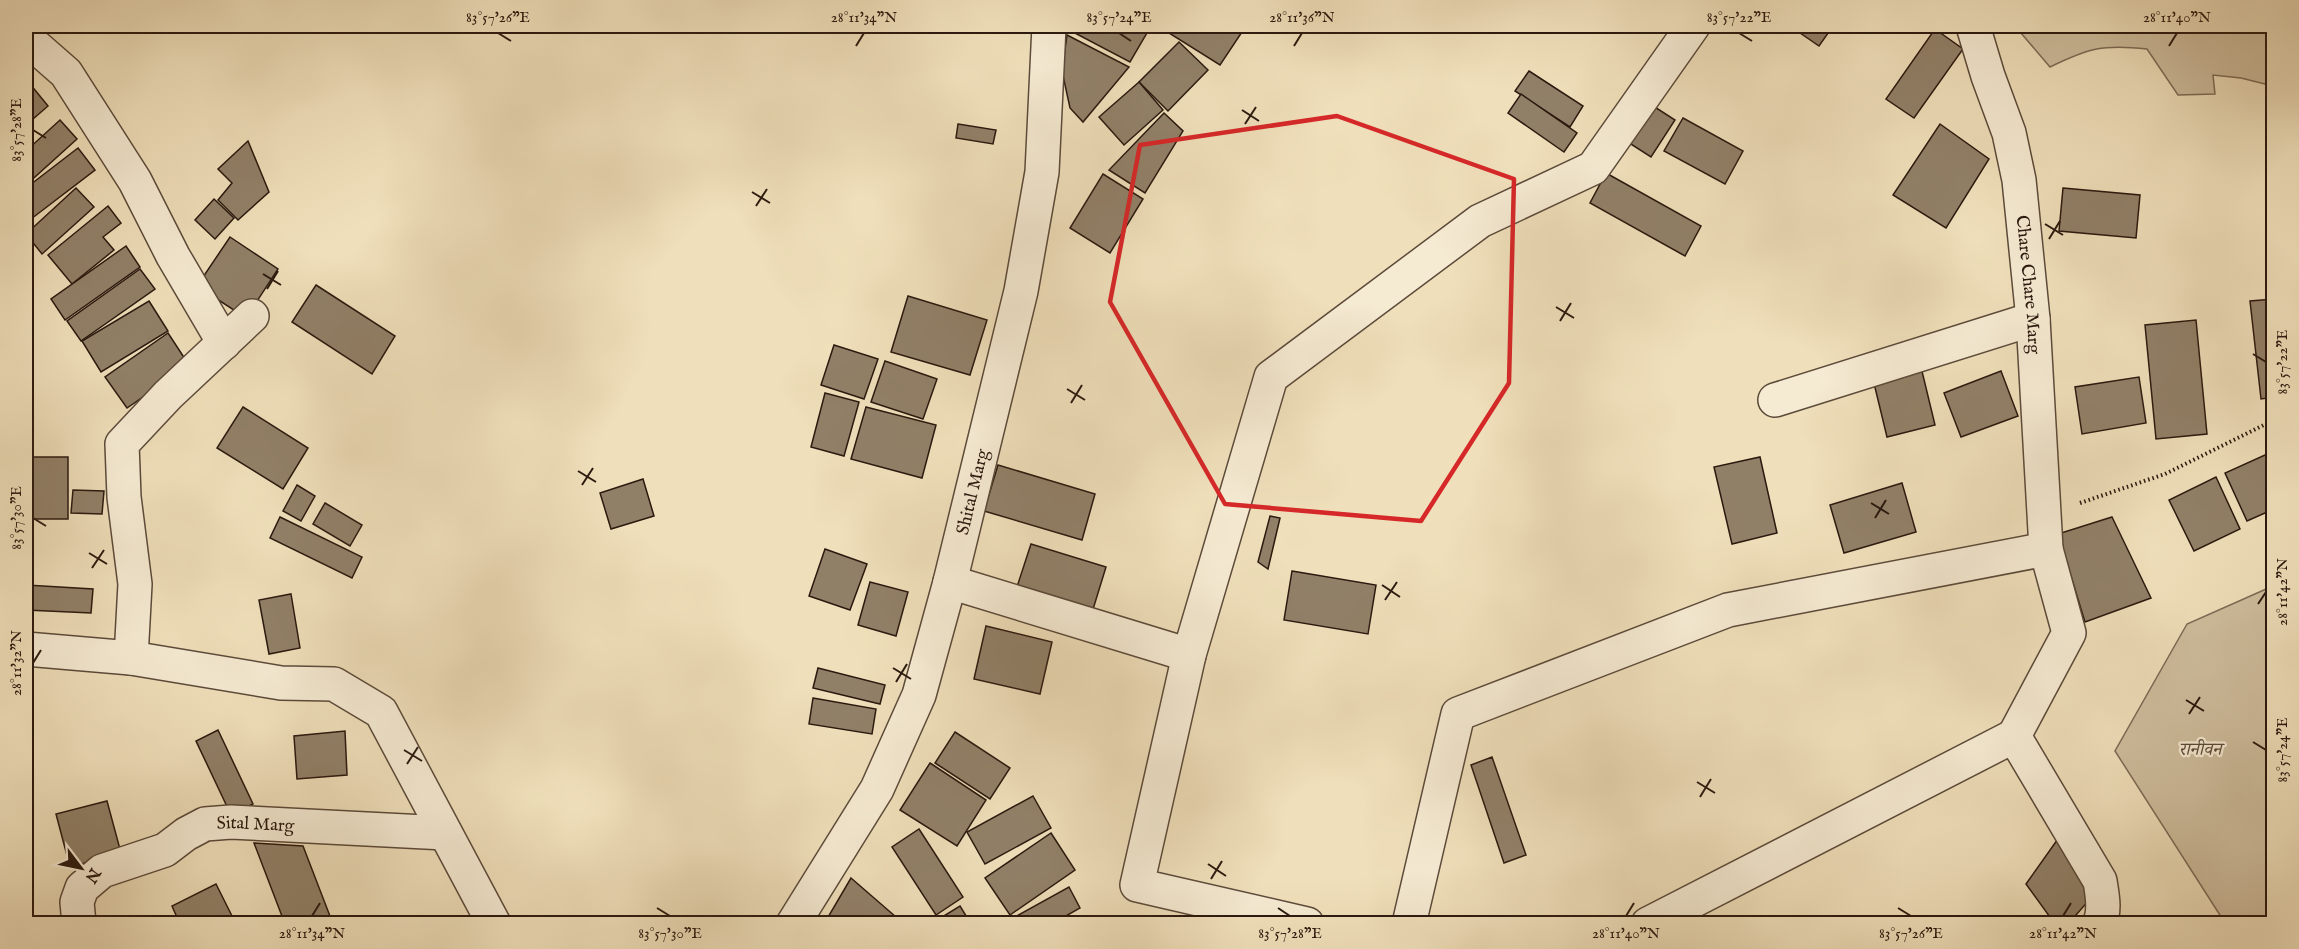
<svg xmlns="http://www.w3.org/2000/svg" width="2299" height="949" viewBox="0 0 2299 949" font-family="'IM FELL English','Noto Serif Devanagari',serif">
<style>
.green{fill:#cebd9d;stroke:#7c6b56;stroke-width:1.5}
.building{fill:#918068;stroke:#2b190f;stroke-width:1.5}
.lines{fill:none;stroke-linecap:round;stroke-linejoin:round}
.minor-casing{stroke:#5c4a3a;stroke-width:36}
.path{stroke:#2b190f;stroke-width:4;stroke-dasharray:1.5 3;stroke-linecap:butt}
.minor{stroke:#f5ead2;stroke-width:33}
.marked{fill:none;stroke:#d62828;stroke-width:4.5;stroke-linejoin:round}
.ticks{fill:none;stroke:#2b190f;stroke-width:2}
.labels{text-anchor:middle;stroke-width:4.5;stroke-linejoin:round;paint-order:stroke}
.street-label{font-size:18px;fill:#2b190f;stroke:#f5ead2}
.park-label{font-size:18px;font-style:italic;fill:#5c4a3a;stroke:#f5ead2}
.neatline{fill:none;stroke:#2b190f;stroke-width:2}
.ticks-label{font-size:15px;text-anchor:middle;fill:#2b190f}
</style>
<rect width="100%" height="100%" fill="#efdfba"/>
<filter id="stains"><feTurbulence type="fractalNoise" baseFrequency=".00333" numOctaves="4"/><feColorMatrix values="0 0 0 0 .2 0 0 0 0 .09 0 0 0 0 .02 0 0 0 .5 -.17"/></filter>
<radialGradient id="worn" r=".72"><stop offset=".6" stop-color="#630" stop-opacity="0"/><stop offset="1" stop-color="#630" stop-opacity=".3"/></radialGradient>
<g class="green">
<path d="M2015,26h258v60l-32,-8 -28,-3 2,19 -37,1 -31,-46c-44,-5 -58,-1 -97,18z"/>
<path d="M2273,586v337h-48l-110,-172 72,-127z"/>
</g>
<g class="building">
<path d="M1070,26h81l-21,36 -59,-31z"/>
<path d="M1173,26h73l-26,39 -51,-32z"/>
<path d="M1790,26h43l-14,20z"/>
<path d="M1935,29l28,20 -49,69 -28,-19z"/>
<path d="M1067,35l62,32 -46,55 -13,-14 -8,-37z"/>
<path d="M1179,42l29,28 -40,41 -29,-29z"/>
<path d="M1529,71l54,35 -13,21 -55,-36z"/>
<path d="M26,79l22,27 -22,19z"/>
<path d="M1139,82l24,28 -39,35 -25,-28z"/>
<path d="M1521,94l56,39 -13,19 -56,-39z"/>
<path d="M1647,102l28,18 -24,37 -28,-18z"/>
<path d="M1164,113l19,18 -38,62 -36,-23z"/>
<path d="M1683,118l60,33 -18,33 -61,-33z"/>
<path d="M60,120l17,19 -51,46v-34z"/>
<path d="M958,124l38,6 -3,14 -37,-6z"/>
<path d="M1940,124l49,35 -43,69 -53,-33z"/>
<path d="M248,141l21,51 -31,28 -20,-20 14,-17 -14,-14z"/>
<path d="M78,148l17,22 -64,49 -5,-8v-23z"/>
<path d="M1606,173l95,53 -16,30 -95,-53z"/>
<path d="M1103,174l40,25 -33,54 -40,-25z"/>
<path d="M76,188l18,19 -52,47 -16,-20z"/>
<path d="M2063,188l77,7 -4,43 -77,-7z"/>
<path d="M214,199l20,19 -19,21 -20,-19z"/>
<path d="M108,206l13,17 -18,14 11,13 -42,34 -24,-29z"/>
<path d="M230,237l48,32 -32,49 -49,-32z"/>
<path d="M126,246l14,21 -75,53 -14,-21z"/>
<path d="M140,269l15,20 -74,52 -14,-20z"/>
<path d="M316,285l79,51 -23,38 -80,-52z"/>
<path d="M908,296l79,24 -17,55 -79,-23z"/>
<path d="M2274,299v98l-13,2 -11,-98z"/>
<path d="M149,301l19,30 -67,41 -19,-31z"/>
<path d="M2196,320l11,114 -51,5 -11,-114z"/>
<path d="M168,333l21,32 -62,43 -22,-31z"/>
<path d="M834,345l44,14 -14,40 -43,-14z"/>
<path d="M885,361l52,18 -14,40 -52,-17z"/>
<path d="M1920,363l15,62 -48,12 -15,-62z"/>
<path d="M2001,371l17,45 -57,21 -17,-44z"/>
<path d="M2139,377l7,46 -64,11 -7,-47z"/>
<path d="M825,393l34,9 -15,54 -33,-9z"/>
<path d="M243,407l65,41 -25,41 -66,-41z"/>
<path d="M866,407l70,18 -14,53 -71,-19z"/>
<path d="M2274,451v58l-27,12 -22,-48z"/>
<rect x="26" y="457" width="42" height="62"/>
<path d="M1760,457l17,76 -45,11 -18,-77z"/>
<path d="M998,465l97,29 -13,46 -98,-29z"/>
<path d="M2216,477l24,52 -46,22 -25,-51z"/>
<path d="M643,479l11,37 -43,13 -11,-36z"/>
<path d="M1902,483l14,49 -72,21 -14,-48z"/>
<path d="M297,485l18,11 -14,25 -18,-10z"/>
<path d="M73,490l31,1 -2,23 -31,-1z"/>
<path d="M325,503l37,22 -12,21 -37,-22z"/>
<path d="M1270,516l10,2 -12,51 -10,-7z"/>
<path d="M280,517l82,40 -10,21 -82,-40z"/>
<path d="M2112,517l39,81 -66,24 -27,-88z"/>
<path d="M1031,544l75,23 -16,52 -76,-23z"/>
<path d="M825,549l42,15 -17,46 -41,-14z"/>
<path d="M1292,571l84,14 -8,49 -84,-14z"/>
<path d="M870,582l38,10 -12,44 -38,-11z"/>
<path d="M26,585l67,4 -2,24 -65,-3z"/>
<path d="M291,594l9,54 -31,6 -10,-54z"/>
<path d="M986,626l66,16 -12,52 -66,-15z"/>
<path d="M818,668l67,17 -5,19 -67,-16z"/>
<path d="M813,698l63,11 -4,25 -63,-10z"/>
<path d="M218,730l35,74 -22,11 -35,-74z"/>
<path d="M345,731l2,44 -50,4 -3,-43z"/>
<path d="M955,732l55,36 -20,31 -55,-36z"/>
<path d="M1492,757l34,98 -22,8 -33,-98z"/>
<path d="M930,763l56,37 -29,46 -57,-36z"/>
<path d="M1033,796l18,32 -66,36 -18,-32z"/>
<path d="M107,801l14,52 -51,14 -14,-53z"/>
<path d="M919,829l44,68 -27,18 -44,-68z"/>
<path d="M1051,833l24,37 -65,45 -25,-37z"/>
<path d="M2060,836l31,62 -23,26h-13l-29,-40z"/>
<path d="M254,843l49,3 30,78h-48z"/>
<path d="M851,878l53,46h-80z"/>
<path d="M216,884l20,40h-56l-8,-18z"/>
<path d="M1069,887l11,21 -28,16h-33l-4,-7z"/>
<path d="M960,906l11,18h-37v-2z"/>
</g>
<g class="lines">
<defs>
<g id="minor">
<path id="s1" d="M1973,26l15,50 21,57 10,47 14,139 13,230 23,84 -55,103 86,145c2,13 6,30 -1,43"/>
<path d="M26,38l40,35 69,108 38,75 51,87"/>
<path d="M1775,400l258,-81"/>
<path d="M950,582l239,73"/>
<path d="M26,649l105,9 150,25 53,1 47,28 113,212"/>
<path d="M131,658l4,-74 -11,-87 -2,-53 46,-49 84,-79"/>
<path id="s2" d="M79,924l-2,-22 5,-14 20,-17 63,-21 21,-16 19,-10 26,-2 214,11"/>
<path id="s3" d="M793,924l84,-135 42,-94 31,-113 71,-291 21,-119 7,-146"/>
<path d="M1307,924l-170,-39 52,-230 82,-278 209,-156 113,-53 100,-142"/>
<path d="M1409,924l49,-210 270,-104 318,-61"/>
<path d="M1648,924l366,-188"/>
</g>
</defs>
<use href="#minor" class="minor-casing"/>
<path class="path" d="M2080,503l85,-29 109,-54"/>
<use href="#minor" class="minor"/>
</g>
<path class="marked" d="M1337,116l177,63 -5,204 -88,138 -196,-17 -115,-202 30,-157z"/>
<path class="ticks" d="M498,33l13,8M1119,33l12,8M1739,33l13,8M856,46l8,-13M1294,46l8,-13M2169,46l8,-13M1242,110l17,11M1245,124l11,-17M33,130l13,8M752,192l18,11M756,206l11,-17M2045,224l18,11M2049,239l11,-18M263,274l18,11M267,289l11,-18M1556,307l18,11M1560,321l11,-18M2253,354l13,8M1067,389l18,11M1071,403l11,-18M578,471l18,11M582,485l11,-17M1871,503l18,11M33,518l13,8M1875,518l11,-18M89,553l18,11M92,568l12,-18M1382,585l18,12M1385,600l12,-18M2258,604l8,-12M33,663l8,-13M893,668l18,11M896,682l11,-18M2186,700l18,11M2189,714l11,-17M2253,742l13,8M404,750l18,11M407,764l11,-17M1697,782l18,11M1700,797l11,-18M1208,864l18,12M1211,879l11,-18M657,908l13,8M1278,908l12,8M1898,908l13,8M312,916l8,-13M1626,916l8,-13M2063,916l8,-13"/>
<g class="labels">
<g class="street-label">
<text dy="6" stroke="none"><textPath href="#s1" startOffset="266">Chare Chare Marg</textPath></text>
<text dy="6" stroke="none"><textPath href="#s3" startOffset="472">Shital Marg</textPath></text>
<text dy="6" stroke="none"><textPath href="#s2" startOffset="228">Sital Marg</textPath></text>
</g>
<g class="park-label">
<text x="2200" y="755">रानीवन</text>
</g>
</g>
<rect width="2299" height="949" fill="none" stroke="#efdfba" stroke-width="66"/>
<g transform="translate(81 868) rotate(122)" stroke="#f5ead2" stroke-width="4.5" paint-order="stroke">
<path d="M0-4.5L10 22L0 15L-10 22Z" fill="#2b190f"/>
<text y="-9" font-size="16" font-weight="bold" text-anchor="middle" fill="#2b190f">N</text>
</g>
<rect x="33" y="33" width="2233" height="883" class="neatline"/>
<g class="ticks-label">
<text x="498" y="22">83°57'26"E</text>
<text x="864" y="22">28°11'34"N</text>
<text x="1119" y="22">83°57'24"E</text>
<text x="1302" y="22">28°11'36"N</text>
<text x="1739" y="22">83°57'22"E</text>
<text x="2177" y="22">28°11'40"N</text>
<text transform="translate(16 130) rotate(-90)" y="5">83°57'28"E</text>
<text transform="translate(2282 362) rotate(-90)" y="5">83°57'22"E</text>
<text transform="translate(16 518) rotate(-90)" y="5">83°57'30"E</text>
<text transform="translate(2282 592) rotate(-90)" y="5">28°11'42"N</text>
<text transform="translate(16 663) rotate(-90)" y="5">28°11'32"N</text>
<text transform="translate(2282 750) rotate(-90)" y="5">83°57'24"E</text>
<text x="312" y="938">28°11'34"N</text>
<text x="670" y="938">83°57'30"E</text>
<text x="1290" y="938">83°57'28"E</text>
<text x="1626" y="938">28°11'40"N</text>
<text x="1911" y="938">83°57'26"E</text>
<text x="2063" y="938">28°11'42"N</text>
</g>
<rect width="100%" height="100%" filter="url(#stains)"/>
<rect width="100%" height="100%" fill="url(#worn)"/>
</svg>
